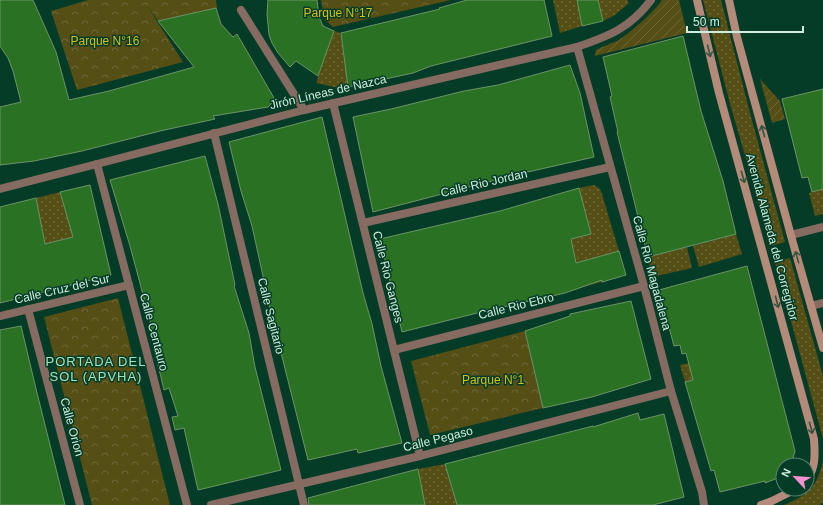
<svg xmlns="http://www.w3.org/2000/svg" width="823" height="505" viewBox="0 0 823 505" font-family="Helvetica,sans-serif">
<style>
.grass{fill:url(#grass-dots)}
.park{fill:url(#park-crowns)}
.garden{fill:url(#garden-furrows)}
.building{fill:#2a7123;stroke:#6b9566}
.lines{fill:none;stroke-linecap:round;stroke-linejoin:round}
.minor{stroke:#856b61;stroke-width:8}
.secondary{stroke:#b48a7a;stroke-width:8}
.oneway{stroke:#3a5340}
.labels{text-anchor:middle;stroke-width:3;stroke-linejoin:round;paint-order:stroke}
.park-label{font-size:12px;fill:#d4c11a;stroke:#053c27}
.street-label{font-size:12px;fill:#ceeedd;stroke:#053c27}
.neighbourhood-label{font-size:13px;letter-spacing:1px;fill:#9fe3c0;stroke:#053c27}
</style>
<defs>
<pattern id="grass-dots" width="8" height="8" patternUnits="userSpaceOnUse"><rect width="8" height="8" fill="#554e15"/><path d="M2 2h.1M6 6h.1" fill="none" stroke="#6c6837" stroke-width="1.8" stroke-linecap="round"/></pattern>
<pattern id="park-crowns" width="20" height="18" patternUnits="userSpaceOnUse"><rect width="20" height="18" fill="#554e15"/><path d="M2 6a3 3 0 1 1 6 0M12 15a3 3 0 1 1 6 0" fill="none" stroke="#6c6837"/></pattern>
<pattern id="garden-furrows" width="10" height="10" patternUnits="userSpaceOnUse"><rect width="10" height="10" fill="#554e15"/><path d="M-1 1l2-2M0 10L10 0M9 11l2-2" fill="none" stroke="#6c6837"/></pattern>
</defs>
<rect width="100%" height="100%" fill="#053c27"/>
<g class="grass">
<path d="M553,0h24l5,26 -22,7z"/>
<path d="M598,0h29l2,3 -14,12 -12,6z"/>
<path d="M703,0h18l29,113 35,129 -14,4 -42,-146z"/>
<path d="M334,31l7,2 7,54h-14l-18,-4z"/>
<path d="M594,185l6,4 2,5 17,57 -22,6 5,25 -21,5 -10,-48 20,-5 -12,-46z"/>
<path d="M823,189v25l-8,2 -6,-23z"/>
<path d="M60,192l13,45 -28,7 -9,-46z"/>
<path d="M736,234l6,20 -43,13 -6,-21z"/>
<path d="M687,247l5,21 -40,9 -4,-20z"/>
<path d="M790,258l33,118v63l-48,-177z"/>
<path d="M689,363l32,9 -36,10 -5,-17z"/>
<path d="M823,461v41l-3,3h-36c24,-10 33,-18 39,-44z"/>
<path d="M445,464l12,41h-32l-7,-36z"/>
</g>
<g class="park">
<path d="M88,0h128l1,8 -59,13 -12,-17 37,58 -106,28 -26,-79z"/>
<path d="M321,0h130l-118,27 -8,-7z"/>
<path d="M118,298l52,207h-78l-48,-188z"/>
<path d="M525,331l18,77 -113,27 -19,-74z"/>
</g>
<g class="garden">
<path d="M662,0h17l8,33 -92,23 1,-6c7,-4 14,-6 21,-9 11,-6 39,-31 45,-41z"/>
<path d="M760,79l20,22 5,18 -13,4z"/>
</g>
<g class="building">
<path d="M0,0h33l23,52 13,48 40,-9 85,-24 -36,-46 58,-13 5,16 12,13 4,-3 37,64 -3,6 -3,3 -55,9 2,3 -55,12 -78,20 -48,10 -34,4v-58l21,-5 -8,-31 -5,-13 -8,-12z"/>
<path d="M268,0h49l2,17 4,9 11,5 -16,45 -22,-15 -6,6 -12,-14 -6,-10 -3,-8 -2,-21z"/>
<path d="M467,0h77l8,36 -121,30 -18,7 -65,14 -7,-54 99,-24 -1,-1z"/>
<path d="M577,0h21l5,21 -21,5z"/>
<path d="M683,36l18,75 22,70 13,53 -88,23 -31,-125h1l-8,-35 2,-1 -9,-39z"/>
<path d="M570,65l10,28 14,64 -75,17 -146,38 -20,-95 38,-8 73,-18 34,-6z"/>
<path d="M823,89v100l-11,3 -4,-15 -6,1 -20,-79z"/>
<path d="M322,117l41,176 9,31 9,42 21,77 -44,10 -1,-4 -49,11 -36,-143 -20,-91 -11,-35 -12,-49z"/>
<path d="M205,156l13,48 17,81 -1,1 15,47 6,34 26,103 -83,20 -14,-62 -9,2 -3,-13 6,-1 -9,-28 -5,2 -10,-42h3l-16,-61 -11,-41 -20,-66z"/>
<path d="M90,185l21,90 -111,28v-96l36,-9 9,46 28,-7 -13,-45z"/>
<path d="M579,188l12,46 -20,5 5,24 43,-12 7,24 -24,7v-2l-37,13 -88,20 -75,19 -22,-93 120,-28z"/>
<path d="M747,266l48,185 -4,14h-8v11l-18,7v-2l-45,11 -6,-22 -3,1 -26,-89 8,-2 -7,-27 -4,1 -2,-9 -6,1 -15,-56z"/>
<path d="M631,301l20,78 -59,18 -49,11 -18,-77 45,-15v-2z"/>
<path d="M21,326l16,67 28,112h-65v-175z"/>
<path d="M638,413l2,7 24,-6 20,83 -31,8h-196l-12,-41 148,-38v1z"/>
<path d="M418,469l7,36h-116l-1,-7z"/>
</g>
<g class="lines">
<g class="minor">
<path d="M241,10l63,100"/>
<path d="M577,47l67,239 27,105 31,101 2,13"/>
<path d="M333,103l87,353"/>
<path d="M214,133l90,372"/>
<path d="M97,164l90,341"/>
<path d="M0,189l97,-25 207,-54 273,-63c32,-11 53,-19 74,-47"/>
<path d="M363,223l247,-56"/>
<path d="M791,235l32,-8"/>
<path d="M811,306l12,-3"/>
<path d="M28,309l52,196"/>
<path d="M0,316l129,-31"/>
<path d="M394,350l250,-64"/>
<path d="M211,505l209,-49 251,-65"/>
</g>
<g class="secondary">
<path d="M697,0l22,93 95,346c1,14 2,29 -7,40"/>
<path d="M729,0l8,37 56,206 30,105"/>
<path d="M761,505l11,-4 24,-12"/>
</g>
</g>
<defs><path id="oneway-shaft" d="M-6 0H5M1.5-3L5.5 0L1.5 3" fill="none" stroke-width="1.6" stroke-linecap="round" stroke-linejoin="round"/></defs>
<g class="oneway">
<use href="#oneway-shaft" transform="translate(709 51) rotate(76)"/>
<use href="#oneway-shaft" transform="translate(763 131) rotate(-105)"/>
<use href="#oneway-shaft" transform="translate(743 177) rotate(74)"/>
<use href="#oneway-shaft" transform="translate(797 257) rotate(-106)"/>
<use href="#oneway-shaft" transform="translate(777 302) rotate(75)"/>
<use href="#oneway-shaft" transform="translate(811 428) rotate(75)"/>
</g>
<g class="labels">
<g class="park-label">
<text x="338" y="17">Parque N°17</text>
<text x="105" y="45">Parque N°16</text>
<text x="493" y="384">Parque N°1</text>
</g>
<g class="street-label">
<text transform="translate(328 92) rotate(-13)" y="4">Jirón Líneas de Nazca</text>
<text transform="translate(484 183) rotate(-13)" y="4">Calle Rio Jordan</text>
<text transform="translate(772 237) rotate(75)" y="4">Avenida Alameda del Corregidor</text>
<text transform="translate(652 273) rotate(75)" y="4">Calle Rio Magadalena</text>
<text transform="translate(388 277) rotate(76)" y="4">Calle Rio Ganges</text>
<text transform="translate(62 289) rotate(-13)" y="4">Calle Cruz del Sur</text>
<text transform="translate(516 306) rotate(-14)" y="4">Calle Rio Ebro</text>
<text transform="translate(271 316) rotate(76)" y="4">Calle Sagitario</text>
<text transform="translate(154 332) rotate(75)" y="4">Calle Centauro</text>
<text transform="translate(72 427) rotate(75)" y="4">Calle Orion</text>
<text transform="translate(438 439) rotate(-14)" y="4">Calle Pegaso</text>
</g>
<g class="neighbourhood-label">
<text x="96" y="366">PORTADA DEL<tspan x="96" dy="15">SOL (APVHA)</tspan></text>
</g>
</g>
<g transform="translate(795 477) rotate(296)"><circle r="19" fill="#053c27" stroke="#558370"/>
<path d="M0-3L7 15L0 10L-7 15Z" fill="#f591d1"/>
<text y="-6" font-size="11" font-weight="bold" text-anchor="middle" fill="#ceeedd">N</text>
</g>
<path d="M687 26v6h116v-6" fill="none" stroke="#ceeedd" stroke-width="2"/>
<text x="693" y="26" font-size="12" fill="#ceeedd" stroke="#053c27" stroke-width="3" paint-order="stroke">50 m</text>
</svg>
